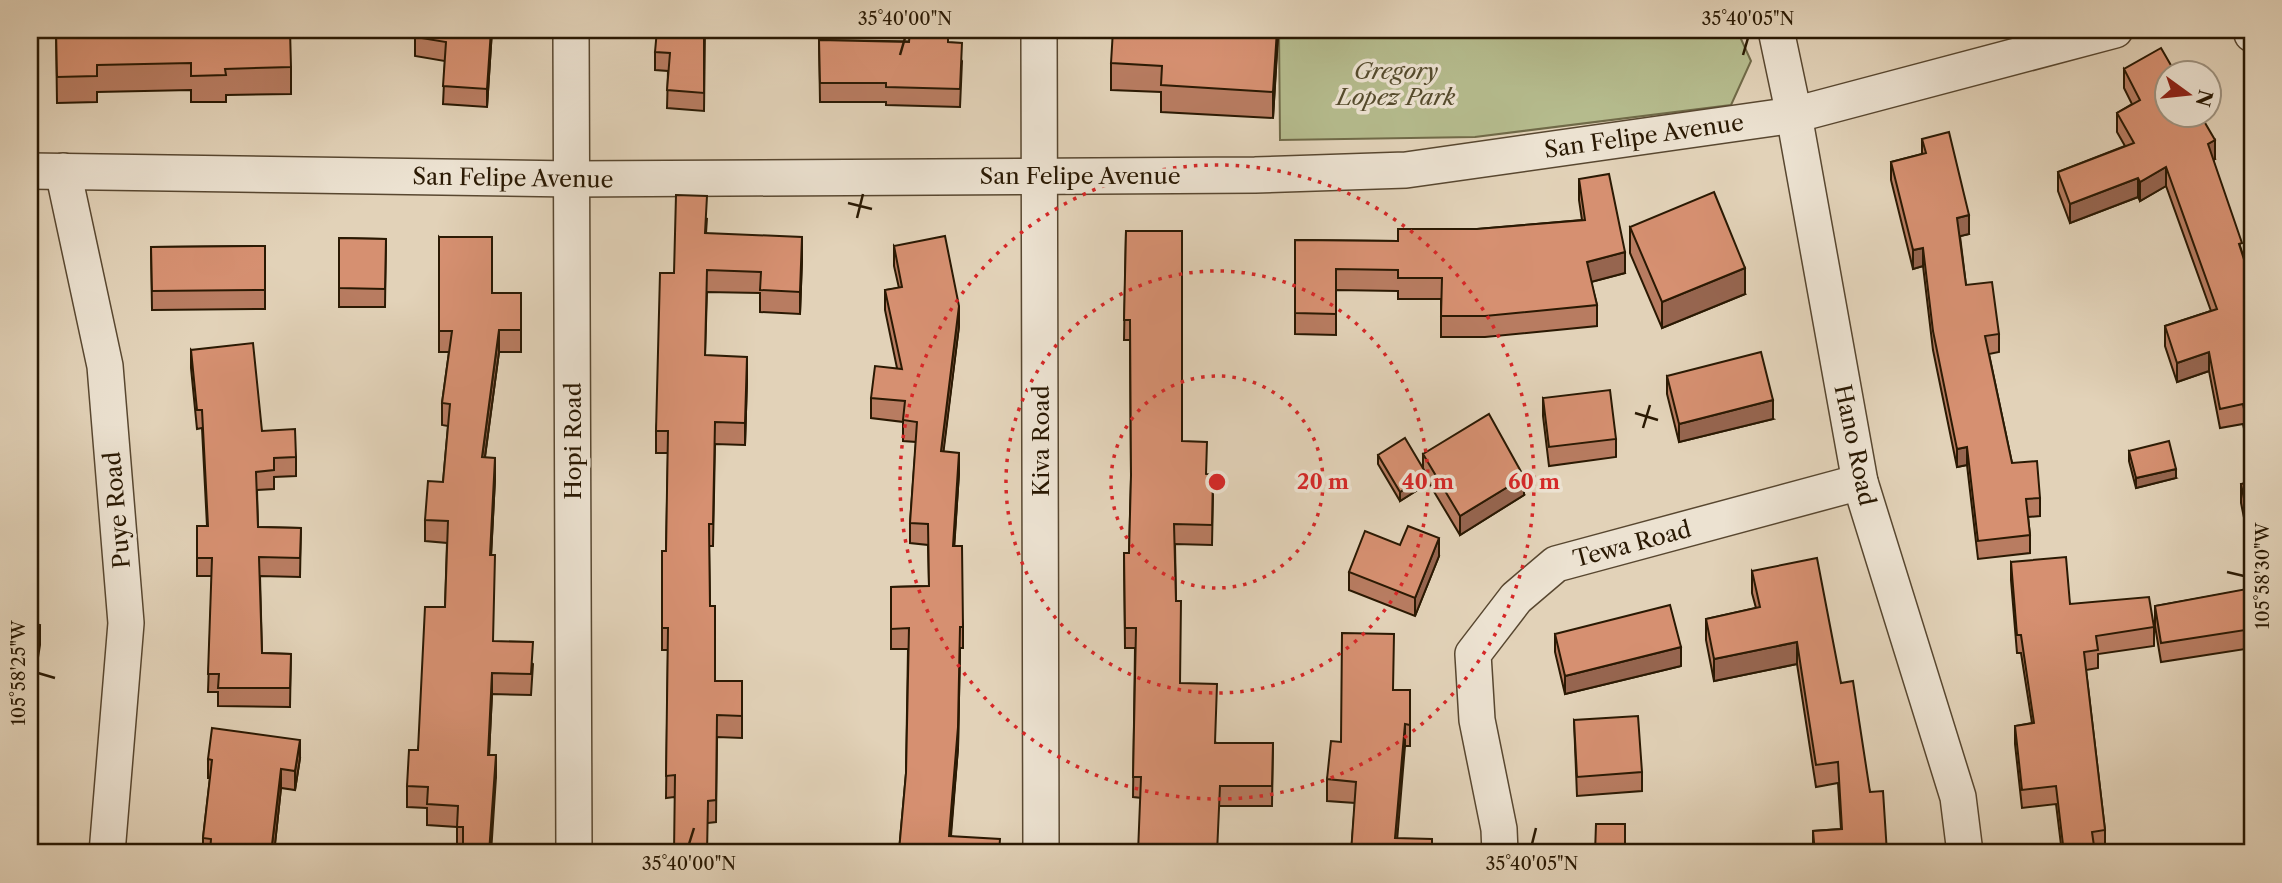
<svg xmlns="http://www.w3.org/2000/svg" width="2282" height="883" viewBox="0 0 2282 883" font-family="'Libre Caslon Text',serif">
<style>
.green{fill:#b5bb8d;stroke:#706a48;stroke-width:2}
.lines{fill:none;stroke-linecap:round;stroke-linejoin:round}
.street-casing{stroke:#584730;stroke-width:38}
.street{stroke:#ece2d1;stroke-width:35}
.wall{fill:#b87c61;stroke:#2a1903;stroke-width:2}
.shaded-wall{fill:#96654f;stroke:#2a1903;stroke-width:2}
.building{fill:#d69071;stroke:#2a1903;stroke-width:2}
.ticks{fill:none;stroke:#2a1903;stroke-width:2.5}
.ring{fill:none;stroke:#d62828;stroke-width:3.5;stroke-dasharray:3.5 7}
.labels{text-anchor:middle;stroke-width:7;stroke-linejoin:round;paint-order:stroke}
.park-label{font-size:23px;font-style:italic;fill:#544a2c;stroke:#ece2d1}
.street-label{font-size:23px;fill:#2a1903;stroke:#ece2d1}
.centre{fill:#d62828;stroke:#ece2d1;stroke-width:3.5}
.ring-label{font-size:21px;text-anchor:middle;font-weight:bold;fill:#d62828;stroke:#ece2d1;stroke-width:7;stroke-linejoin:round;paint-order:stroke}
.neatline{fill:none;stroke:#2a1903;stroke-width:2.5}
.ticks-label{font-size:18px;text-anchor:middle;fill:#2a1903}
</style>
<rect width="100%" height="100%" fill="#e2d2b8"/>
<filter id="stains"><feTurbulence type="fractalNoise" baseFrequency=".00286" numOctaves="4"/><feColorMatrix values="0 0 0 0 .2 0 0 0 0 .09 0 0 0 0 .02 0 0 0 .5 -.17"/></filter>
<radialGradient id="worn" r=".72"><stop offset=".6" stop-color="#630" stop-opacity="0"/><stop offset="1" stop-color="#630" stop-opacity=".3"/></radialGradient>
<path class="green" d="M1279,30h458l14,31 -20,44 -256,32 -195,3z"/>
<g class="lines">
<defs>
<g id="street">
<path d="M571,30l3,823"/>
<path d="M1039,30l2,823"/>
<path d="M1776,30l18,85 66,367 98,315 7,56"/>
<path d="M2251,30l1,4"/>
<path d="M30,171l542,8 683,-4 151,-5 388,-55 321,-85"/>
<path d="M63,171l42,195 21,257 -19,230"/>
<path d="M1500,853l-1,-24 -22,-109 -4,-66 43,-56 40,-34 304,-82"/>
</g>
</defs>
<use href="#street" class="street-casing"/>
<use href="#street" class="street"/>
</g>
<g class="wall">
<path d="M56,30l235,37v27l-65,1v7h-35v-12l-94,2v10l-40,1z"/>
<path d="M415,30h77l-5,77 -44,-3 2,-43 -30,-5z"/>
<path d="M705,30l-1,81 -37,-3 1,-37 -13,-1v-18z"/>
<path d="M1278,30l-5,88 -112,-6v-20l-50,-2v-27z"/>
<path d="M819,40l129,2 14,19 -2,46 -74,-2v-3h-66z"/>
<path d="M2124,69l91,90 -2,1 39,124v182l-9,-42 -23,4 -11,-57 -32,11 -12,-36v-20l46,-15 -45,-125 -26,15 -2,-4 -68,26 -12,-32v-19l67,-26 -8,-14v-19l15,-9 -8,-16z"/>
<path d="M1922,139l47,95 -9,2 6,49 33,49v18l-10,2 23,109 28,35v18l-12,1 2,18v18l-52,6 -11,-94 -10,2 -24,-117 -10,-84 -10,3 -22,-89v-18l31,-8z"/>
<path d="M1579,179l46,94 -34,9 6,23v21l-112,11h-44v-38h-43v-8l-62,-1v45l-41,-1v-94l103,1 79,-12 105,-9 -3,-20z"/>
<path d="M707,218l-1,15 96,26 -2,55 -40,-2v-19l-53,-1 -2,63 42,24 -2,66 -30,-1 -2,102h-4l1,60 5,75h27v57l-25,-1 -1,85 -8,1 -34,-26 -8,1 2,-148h-6v-99h4l2,-98h-12v-22l18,-158z"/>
<path d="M1630,227l115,67 -83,34 -32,-75z"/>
<path d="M1126,231l56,210 24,33 7,21 -1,50 -37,-1 1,57 4,82 36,60h57l-1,63h-52l-87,-9 2,-149h-10l-1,-95h5l2,-74 -1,-139h-6z"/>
<path d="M439,237l53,56h29v59h-22l-14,105 10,22 -4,76 2,86 40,23 -2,31 -39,-1 -3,61 7,22 -33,72h-6v-22l-30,-2v-17l-20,-1v-21l11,-36 27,-143 2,-64 -22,-2v-21l18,-38 5,-56 -6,-1v-22l7,-51h-10z"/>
<path d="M339,238l47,1 -1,68h-46z"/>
<path d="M265,246v63l-113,1 -1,-63z"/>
<path d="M894,246l65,80 -16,126 16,21 -5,73 9,81v21h-3l-2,100 -7,88 49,17 -101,-2 7,-78 2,-124h-17v-62l38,-1 -1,-41 -18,-2v-20l6,-81 -13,-1v-19l-32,-4v-20l26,-30 -12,-58v-20l14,-2 -5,-22z"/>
<path d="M191,350l71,81 34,26v19l-22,1v12l-17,1 1,37 43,1 -1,49 -40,-1 2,77 29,1 -1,53 -72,-1v-14h-10l4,-116h-15v-50h10l-5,-98 -5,1 -6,-61z"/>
<path d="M1667,376l106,43 -94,23 -12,-48z"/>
<path d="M1543,398l73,41v18l-67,9 -6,-50z"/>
<path d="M2129,451l47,27 -40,10 -7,-27z"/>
<path d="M1423,454l101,41 -64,40 -33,-55v4l-27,17 -22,-37v-9l45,13z"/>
<path d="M2252,482v75l-11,-54v-19z"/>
<path d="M1400,545l39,11 -24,60 -66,-26v-18z"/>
<path d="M2011,562l59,42 84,23v19l-56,8v14l-12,2 19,160v18l-11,2 1,3h-33l-6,-49 -34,4 -7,-64v-18l17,-3 -11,-70h-4l-6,-73z"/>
<path d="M1752,571l89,112 29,109 17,61h-74v-22l28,-2 -3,-46 -22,4 -19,-123 -83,17 -8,-41v-21l50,-11 -4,-15z"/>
<path d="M2252,578v70l-91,14 -6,-36v-20l91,-16v-11z"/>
<path d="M1555,634l126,32 -116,28 -10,-42z"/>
<path d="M1393,690h17v56h-5l-54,107 4,-50 -28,-2v-22l14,-37z"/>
<path d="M1574,720l68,52v19l-65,5z"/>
<path d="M300,758l-5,32 -14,-2 -7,65h-71v-15l7,-60h-2v-19z"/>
</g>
<g class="shaded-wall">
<path d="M491,30h1l-5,77v-18z"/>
<path d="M1277,30h1v8l-5,80v-26z"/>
<path d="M2215,140v19l-7,4v-19z"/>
<path d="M2166,167v19l-26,15v-19z"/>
<path d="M2138,178v19l-68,26v-19z"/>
<path d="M1969,215v19l-12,3v-19z"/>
<path d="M802,237v22l-2,55v-22z"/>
<path d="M1923,248v18l-10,3v-19z"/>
<path d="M1625,252v21l-38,10v-21z"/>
<path d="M1745,268v26l-83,34v-26z"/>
<path d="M959,306v20l-18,146v-21z"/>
<path d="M499,330v22l-17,126v-21z"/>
<path d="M2209,352v19l-32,11v-19z"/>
<path d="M747,357v22l-2,66v-22z"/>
<path d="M1773,400v19l-94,23v-18z"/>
<path d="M1967,447v18l-10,2v-18z"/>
<path d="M959,453v20l-6,93v-20z"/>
<path d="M495,458v21l-5,98v-22z"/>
<path d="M2176,469v9l-40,10v-10z"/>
<path d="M1427,475v9l-27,17v-9z"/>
<path d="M1524,477v18l-64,40v-19z"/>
<path d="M1439,538v18l-24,60v-18z"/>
<path d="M35,540v20l-5,55v-20z"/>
<path d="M40,625v20l-10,63v-20z"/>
<path d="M1797,642v22l-83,17v-22z"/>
<path d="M1681,647v19l-116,28v-18z"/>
<path d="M960,648l-2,100 -9,105v-17z"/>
<path d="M492,673v21l-4,82v-21z"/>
<path d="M35,708v20l-5,27v-20z"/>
<path d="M1405,724v22l-9,107 -1,-15z"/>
<path d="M300,740v18l-5,32v-19z"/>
<path d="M496,755v22l-5,76h-2z"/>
<path d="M281,769v19l-7,65h-3z"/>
<path d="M33,796v20l-3,15v-20z"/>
</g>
<g class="building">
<path d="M56,30h234l1,37 -66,2 1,6 -35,1v-13l-94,2v11l-40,1z"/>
<path d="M415,30h76l-4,59 -44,-3 3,-44 -31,-5z"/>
<path d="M657,30h47v63l-37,-3 3,-37 -15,-1z"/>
<path d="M910,30h38v12l14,1 -2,46 -74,-2v-4h-66l-1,-43 90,2z"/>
<path d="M1113,30h164l-4,62 -112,-7 1,-19 -51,-3z"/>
<path d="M2161,48l15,26h-10v42h35l14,24 -7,4 34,99 -3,1 13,40v163l-9,-43 -23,5 -11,-57 -32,11 -12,-37 52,-17 -51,-142 -26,15 -2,-4 -68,26 -12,-32 76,-29 -17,-30 23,-13 -16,-31z"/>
<path d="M1949,132l20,83 -12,3 9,67 26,-3 7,52 -14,2 27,127 25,-2 3,37 -14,1 4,36 -52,6 -11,-94 -10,2 -24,-118 -10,-83 -10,2 -22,-88 35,-9 -4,-14z"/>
<path d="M1609,174l16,78 -38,10 10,43 -112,11h-44l1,-38h-44v-8l-62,-1v45l-41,-1v-73l103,1v-12h79l108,-9 -6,-41z"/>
<path d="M1714,192l31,76 -83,34 -32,-75z"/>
<path d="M676,195l31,1 -2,37 97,4 -2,55 -40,-2 1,-18 -54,-2 -2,85 42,2 -2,66 -30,-1 -2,102h-4l1,82h5v75h27v35l-25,-1 -1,85 -8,1 -1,52h-33l1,-78 -9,1 2,-148h-6v-77h4l2,-120h-12l4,-158h14z"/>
<path d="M1126,231h56v210l25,1 -1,32 7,1 -1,50 -38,-1 2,77h5l-1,82 37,1 -2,59h58l-1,43h-52l-3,67h-79l3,-76h-8l3,-149h-11l-1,-75h5l2,-78 -1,-155h-6z"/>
<path d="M945,236l14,70 -18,145 18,2 -6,93h9l1,81h-3l-2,100 -9,109 51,3 -1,14h-139v-5l39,3 7,-78 3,-145 -18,1v-42l38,-1 -1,-62 -18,-1 7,-101 -14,-2 2,-19 -34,-3 4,-32 27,3 -17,-79 17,-3 -8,-41z"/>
<path d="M439,237h53v56h29v37h-22l-17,127 13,1 -5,97h5l-2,86 40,1 -2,32 -39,-1 -4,82h8l-7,98h-26v-26h-6l1,-21 -31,-2 1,-17 -21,-1 2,-36h9l7,-143h20l3,-86 -23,-1 3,-39 15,1 7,-78 -8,-1 10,-72h-13z"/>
<path d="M339,238l47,1 -1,50 -46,-1z"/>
<path d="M265,246v44l-113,1 -1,-44z"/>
<path d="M253,343l9,88 33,-2 1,28 -22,1v12l-18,2 2,55 43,1 -1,30 -41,-1 3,96 29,1 -1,34h-72l1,-14h-11l4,-116h-15v-32h11l-6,-116h-5l-6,-60z"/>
<path d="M1761,352l12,48 -94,24 -12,-48z"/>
<path d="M1610,390l6,49 -67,8 -6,-49z"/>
<path d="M1489,414l35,63 -64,39 -37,-62z"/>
<path d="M1405,438l22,37 -27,17 -22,-37z"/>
<path d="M2169,441l7,28 -40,9 -7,-27z"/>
<path d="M30,474l5,66 -5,55z"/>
<path d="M2252,482v56l-11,-54z"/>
<path d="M1408,526l31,12 -24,60 -66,-26 16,-41 35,14z"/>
<path d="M2066,557l4,47 79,-7 5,30 -58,9 2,14 -14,2 21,178 -13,2 3,21h-31l-8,-67 -34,4 -7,-64 19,-3 -13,-88h-4l-6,-73z"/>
<path d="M1817,558l24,125 12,-2 17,111 13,-1 4,62h-72l-2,-22 29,-2 -4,-67 -22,3 -19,-123 -83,17 -8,-40 54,-12 -8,-36z"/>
<path d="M2252,578v51l-91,14 -6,-37 92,-17 -1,-10z"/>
<path d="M1670,605l11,42 -116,29 -10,-42z"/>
<path d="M30,623l10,2 -10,63z"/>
<path d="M1342,633l52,1 -1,56h17v35l-5,-1 -10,114 37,1v14h-81l5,-71 -29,-3 4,-38 10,1z"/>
<path d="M30,707l5,1 -5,27z"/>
<path d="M1638,716l4,56 -65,5 -3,-57z"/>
<path d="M212,728l88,12 -5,31 -14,-2 -10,84h-61l1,-14 -8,-1 9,-78 -4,-1z"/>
<path d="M30,796h3l-3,15z"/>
<path d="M1596,824h29v21h54v8h-84z"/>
</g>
<path class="ticks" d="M900,55l5,-17M1743,55l5,-17M848,203l24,6M857,218l6,-24M1635,413l23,7M1643,428l7,-23M2227,572l17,4M38,673l17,5M689,844l5,-16M1532,844l4,-16"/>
<g class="ring">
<circle cx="1217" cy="482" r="106"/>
<circle cx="1217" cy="482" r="211"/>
<circle cx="1217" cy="482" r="317"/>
</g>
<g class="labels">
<g class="park-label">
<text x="1396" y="79">Gregory<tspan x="1396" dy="26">Lopez Park</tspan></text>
</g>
<g class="street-label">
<text transform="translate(1644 136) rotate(-8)" y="8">San Felipe Avenue</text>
<text x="1080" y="184">San Felipe Avenue</text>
<text transform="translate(513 178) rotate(1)" y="8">San Felipe Avenue</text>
<text transform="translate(573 441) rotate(-90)" y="8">Hopi Road</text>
<text transform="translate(1041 441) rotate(-90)" y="8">Kiva Road</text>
<text transform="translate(1855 445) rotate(78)" y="8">Hano Road</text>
<text transform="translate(117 510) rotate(-95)" y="8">Puye Road</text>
<text transform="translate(1632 544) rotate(-15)" y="8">Tewa Road</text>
</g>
</g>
<circle cx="1217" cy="482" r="10" class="centre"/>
<g class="ring-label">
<text x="1323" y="489">20 m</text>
<text x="1428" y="489">40 m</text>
<text x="1534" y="489">60 m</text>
</g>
<rect width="2282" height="883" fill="none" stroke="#e2d2b8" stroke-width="77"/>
<g transform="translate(2188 94) rotate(105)"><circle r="33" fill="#ece2d1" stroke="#9e927f" stroke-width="2"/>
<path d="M0-5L12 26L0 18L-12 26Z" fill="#8f2418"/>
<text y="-10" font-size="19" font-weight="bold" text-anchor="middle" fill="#2a1903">N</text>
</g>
<rect x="38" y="38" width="2206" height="806" class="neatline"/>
<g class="ticks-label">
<text x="905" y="25">35°40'00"N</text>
<text x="1748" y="25">35°40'05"N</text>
<text transform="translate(2263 576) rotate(-90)" y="6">105°58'30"W</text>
<text transform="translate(19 673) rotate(-90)" y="6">105°58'25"W</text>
<text x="689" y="870">35°40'00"N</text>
<text x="1532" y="870">35°40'05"N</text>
</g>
<rect width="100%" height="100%" filter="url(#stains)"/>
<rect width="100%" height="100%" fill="url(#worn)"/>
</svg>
